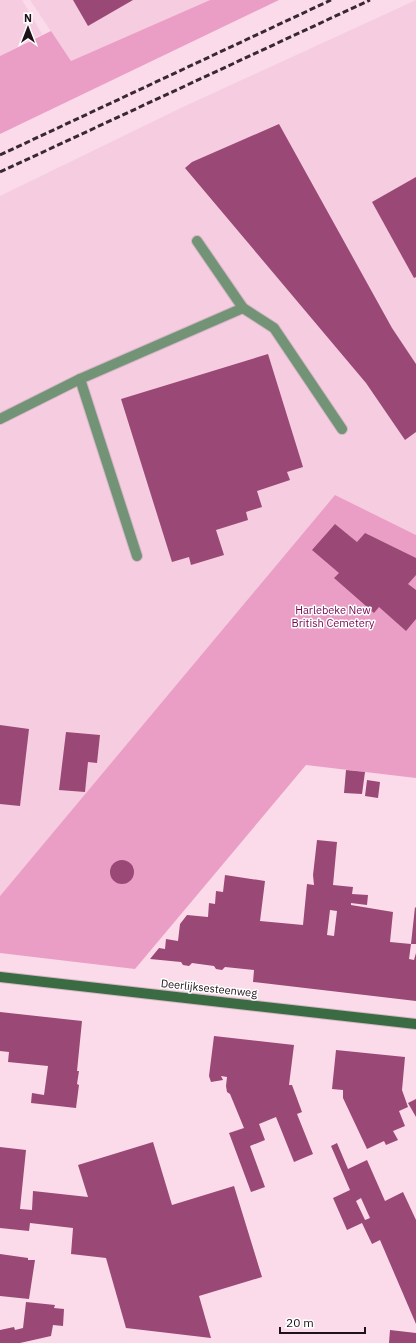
<svg xmlns="http://www.w3.org/2000/svg" width="416" height="1343" viewBox="0 0 416 1343" font-family="'IBM Plex Sans',sans-serif">
<style>
.built{fill:#f5cce0}
.green{fill:#ea9ec5}
.building{fill:#9a4876;fill-rule:evenodd}
.lines{fill:none;stroke-linecap:round;stroke-linejoin:round}
.minor-casing{stroke:#d3b6c4;stroke-width:12}
.secondary-casing{stroke:#d3b6c4;stroke-width:12}
.minor{stroke:#739376;stroke-width:10}
.secondary{stroke:#3a6b42;stroke-width:10}
.rail{stroke:#382931;stroke-width:3;stroke-dasharray:6 3;stroke-linecap:butt}
.labels{text-anchor:middle;stroke-width:3;stroke-linejoin:round;paint-order:stroke}
.park-label{font-size:11px;fill:#74064f;stroke:#fff}
.street-label{font-size:11px;fill:#1e1218;stroke:#fff}
</style>
<rect width="100%" height="100%" fill="#fbdaea"/>
<g class="built">
<path d="M0,0h22l20,34 -42,22z"/>
<path d="M30,0h180l-139,61z"/>
<path d="M416,0v535l-81,-40 -335,401v-700l183,-89z"/>
</g>
<g class="green">
<path d="M210,0h69l-279,134v-78l51,-25 20,30z"/>
<path d="M335,495l81,40v243l-110,-13 -171,204 -135,-16v-57z"/>
</g>
<g class="building">
<path d="M73,0h60l-45,26z"/>
<path d="M279,124l113,204 24,36v68l-11,8 -39,-57 -181,-215 7,-6z"/>
<path d="M416,177v100l-2,1 -42,-76z"/>
<path d="M268,354l35,113 -16,5 3,8 -33,11 5,16 -16,5 2,8 -32,10 8,25 -33,10 -2,-8 -17,5 -51,-163z"/>
<path d="M335,524l22,18 8,-9 51,25v17l-8,9 8,6v29l-10,12 -27,-24 -5,6 -40,-35 5,-5 -27,-23z"/>
<path d="M0,725l29,4 -9,77 -20,-2z"/>
<path d="M66,732l34,3 -3,28 -9,-1 -3,30 -26,-2z"/>
<path d="M346,770l19,2 -3,22 -18,-1z"/>
<path d="M367,780l13,2 -2,16 -13,-2z"/>
<path d="M317,840l20,2 -4,43 20,2 -1,7 16,1 -1,10 -16,-2v2l42,7 -3,30 21,2 -2,15 5,1 2,-7v48l-163,-19 1,-12 -29,-3 -3,3 -6,-1 -2,-3 -22,-3 -3,3 -6,-1 -2,-3 -31,-3 9,-11 6,1 1,-10 12,2 2,-17 7,-9 21,2 1,-14 6,1 1,-13 7,1 2,-17 40,6 -5,40 43,4 4,-41 7,1 -1,-10zM330,910l7,1 -3,25 -7,-1z"/>
<circle cx="122" cy="872" r="12"/>
<path d="M415,907l1,1v36h-5z"/>
<path d="M0,1012l82,9 -5,50h2l-2,13 2,1 -3,23 -45,-5 1,-10 12,2 4,-29 -40,-4 1,-10 -9,-1z"/>
<path d="M214,1036l80,9 -5,40h3l10,27 -5,2 16,40 -19,8 -18,-45 -17,7 6,16 -15,6 15,41 -14,5 -22,-59 15,-5 -14,-34 -3,-2 -1,-6 1,-9 -6,-1 2,4 -12,2 -2,-6z"/>
<path d="M336,1050l69,7 -3,33 6,17 -9,4 6,15 -12,5 5,9 -12,5 -2,-4 -17,8 -24,-51v-8l-11,-1z"/>
<path d="M416,1099v18l-8,-14z"/>
<path d="M153,1142l19,63 62,-19 28,91 -63,19 12,42 -85,-10 -20,-70 -35,-4 2,-26 -43,-5 -1,8 -29,-3v-81l26,3 -6,59 12,1 1,-19 55,6 -10,-32z"/>
<path d="M337,1143l11,26 19,-9 18,41 18,-9 13,28v104l-36,-84 -8,4 -10,-21 -15,7 -14,-32 17,-8 -19,-44zM361,1198l9,20 -5,2 -9,-19z"/>
<path d="M0,1254l28,4v2h7l-6,39 -29,-3z"/>
<path d="M26,1302l29,3 -1,3 10,1 -1,17 -10,-1 -2,11 -31,7h-20v-13l14,-3 1,3 8,-2z"/>
<path d="M390,1330l26,3v10h-27z"/>
</g>
<g class="lines">
<defs>
<g id="minor">
<path d="M197,241l46,67 31,20 68,101"/>
<path d="M80,379l57,177"/>
<path d="M0,419l80,-40 163,-71"/>
</g>
<path id="secondary" d="M0,977l416,47"/>
</defs>
<use href="#minor" class="minor-casing"/>
<use href="#secondary" class="secondary-casing"/>
<use href="#minor" class="minor"/>
<use href="#secondary" class="secondary"/>
<g class="rail">
<path d="M0,155l331,-155"/>
<path d="M0,172l370,-172"/>
</g>
</g>
<g class="labels">
<g class="park-label">
<text x="333" y="614">Harlebeke New<tspan x="333" dy="13">British Cemetery</tspan></text>
</g>
<g class="street-label">
<text transform="translate(209 988) rotate(6)" y="4">Deerlijksesteenweg</text>
</g>
</g>
<g transform="translate(28 28)" stroke="#ffffff" stroke-width="3" paint-order="stroke">
<path d="M0-3L7 15L0 10L-7 15Z" fill="#1e1218"/>
<text y="-6" font-size="11" font-weight="bold" text-anchor="middle" fill="#1e1218">N</text>
</g>
<path d="M280 1327v6h85v-6" fill="none" stroke="#1e1218" stroke-width="2"/>
<text x="286" y="1327" font-size="12" fill="#1e1218" stroke="#ffffff" stroke-width="3" paint-order="stroke">20 m</text>
</svg>
